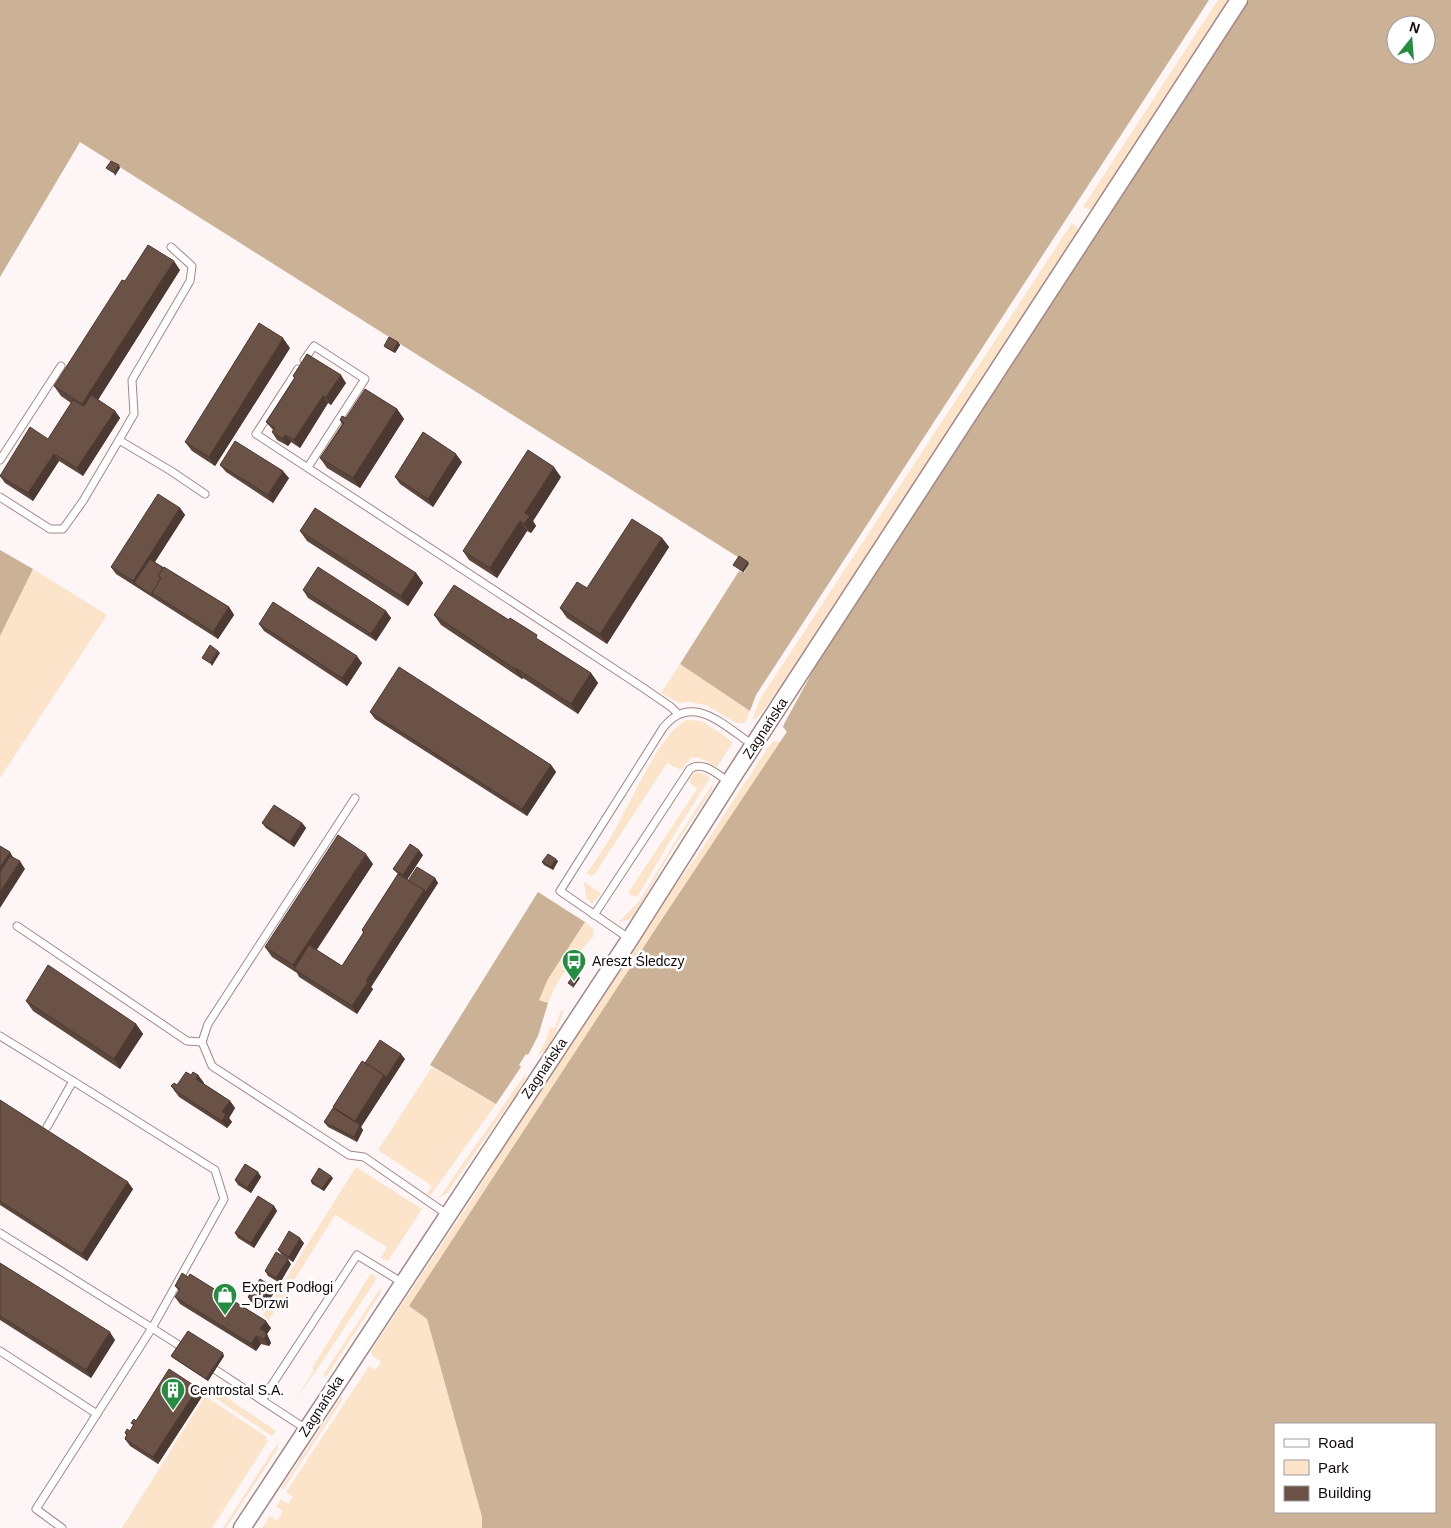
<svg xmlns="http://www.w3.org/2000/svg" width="1451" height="1528" viewBox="0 0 1451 1528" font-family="Helvetica,sans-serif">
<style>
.green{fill:#fbe4ca}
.forest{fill:#cbb297;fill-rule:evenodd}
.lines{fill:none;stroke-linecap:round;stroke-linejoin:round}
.service-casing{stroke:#a58686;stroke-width:9}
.tertiary-casing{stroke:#a58686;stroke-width:19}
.service{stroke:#fff;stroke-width:7}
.tertiary{stroke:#fff;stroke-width:16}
.wall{fill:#5c473d}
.shaded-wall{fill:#4b3932}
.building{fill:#6b5247;stroke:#4b3932}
.labels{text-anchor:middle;stroke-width:5;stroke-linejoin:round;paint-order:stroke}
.street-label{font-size:14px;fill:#130809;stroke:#fff}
.poi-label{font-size:14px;fill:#130809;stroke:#fff;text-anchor:start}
</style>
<rect width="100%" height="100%" fill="#fef6f6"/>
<g class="green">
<path d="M1218,0h14l-135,205 -6,5 -8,-3z"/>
<path d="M1072,223l4,3 3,7 -281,430 -39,53 -7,5 8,-22z"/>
<path d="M33,569l74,46 -107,163v-142z"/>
<path d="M680,664l70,47 -5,12h-9l-30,-18 -18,-3 -9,1 -18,-10z"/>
<path d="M687,720l15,1 31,21 -16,25 -19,-10 -7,1 -10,12 -14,-7 -73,112 -3,1 -4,-3c10,-15 20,-29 29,-45 14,-24 46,-99 71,-108z"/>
<path d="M774,741l6,1 -116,174 -255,390 18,13 55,198v11h-220l8,-12 7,5 6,-10 -7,-4 5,-8 7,5 5,-7 -7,-5 83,-126 6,4 6,-8 -9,-7 -1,-4 108,-163 37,-63 141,-215 42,-57 70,-107z"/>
<path d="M697,772l8,2 5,4 -40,63 -33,56 -9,-4 69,-104 -8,-7 4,-8z"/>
<path d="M713,783l-1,7 -38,57 -40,68 -5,5 -10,2 21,-22 31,-52z"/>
<path d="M584,882l17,11 -9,11 -6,-7z"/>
<path d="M585,922l8,7v8c-18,19 -36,42 -45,66l-9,-3 9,-21z"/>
<path d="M561,1010l3,1c-7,15 -11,37 -27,46l9,-16 4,-14 5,1z"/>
<path d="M432,1067l64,37 -66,92 -3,-2 5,-8 -54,-36z"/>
<path d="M526,1073l-1,8 -13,19 -65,93 -8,5z"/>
<path d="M356,1167l66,42 -34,52 -7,-3 6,-11 -52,-32 -66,105 -6,-5z"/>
<path d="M371,1273l6,5 -63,96 -20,27 20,-31 -2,-2z"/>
<path d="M381,1287l-1,7 -54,83 -3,-2z"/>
<path d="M217,1391l59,40 -4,5 -58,-39z"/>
<path d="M205,1396l62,41 -1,2 2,2 -56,87h-90z"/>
<path d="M341,1397l2,2 -60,91 -1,-3z"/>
<path d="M279,1441l-2,9 -51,78h-3z"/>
</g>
<g class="forest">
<path d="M0,0h1209l-453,695 -6,16 -70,-47 59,-93 5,2 5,-9 -669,-422 -80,135z"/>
<path d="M1249,0h202v1528h-969v-11l-55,-198 -18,-13 255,-390 120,-180 3,-4 -4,-5 1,-3 37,-68zM1396,25h30v30h-30zM1275,1424h160v88h-160z"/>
<path d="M0,550l33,19 -33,67z"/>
<path d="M538,892l47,30 -37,57 -9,21 9,3 -10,33 -10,19 -2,-1 -7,11 2,2 -25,37 -66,-39z"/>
</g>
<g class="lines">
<defs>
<g id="service">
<path d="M171,247l21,19 -2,15 -58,99 2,34 -15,26 52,31 34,23"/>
<path d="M304,360l10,-14 51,33 -57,88"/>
<path d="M298,369l-42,65 386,253 29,20 7,7"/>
<path d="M0,460l61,-94"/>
<path d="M0,497l50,32h13l20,-28 36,-61"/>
<path d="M355,798l-147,226 -6,18 10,24 137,89 15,2 84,58"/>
<path d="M594,915l96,-146c13,-9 28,6 39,13"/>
<path d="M17,926l170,115 15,1"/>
<path d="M630,939l-70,-48 103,-163c29,-37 61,-2 90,17"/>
<path d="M0,1036l73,45"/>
<path d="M47,1127l26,-46 142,89 9,29 -72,129 33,21"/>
<path d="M0,1233l152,95 -116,181 26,19"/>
<path d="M0,1351l97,63"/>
<path d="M208,1365l98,64"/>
<path d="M262,1400l95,-145 46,28"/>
</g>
<path id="tertiary" d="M242,1528l388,-589 104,-164 505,-775"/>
</defs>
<use href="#service" class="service-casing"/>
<use href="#tertiary" class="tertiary-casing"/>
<use href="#service" class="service"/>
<use href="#tertiary" class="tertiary"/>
</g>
<g class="wall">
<path d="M180,270l-82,130 17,11 5,7 -37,58 -24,-15 -26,40 -28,-18 -5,-7 48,-37 23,-36 -10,-7 -7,-10 71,-105z"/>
<path d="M398,342l2,3 -5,8 -9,-5 -2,-2z"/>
<path d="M290,348l-75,118 -23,-15 -7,-9z"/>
<path d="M293,376l53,7 -15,22 -3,-2 -28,45 -9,-6 -3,4 -11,-6 -5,-8 1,-2 -7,-8 28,-44z"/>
<path d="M397,409l7,10 -44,69 -33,-20 -7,-10 22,-34 -2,-4z"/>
<path d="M462,462l-29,45 -33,-23 -5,-7z"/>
<path d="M220,465l69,13 -16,25 -47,-31z"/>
<path d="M561,477l-28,44 3,5 -5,7 -4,-2 -30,47 -28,-18 -6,-9z"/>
<path d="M180,508l5,7 -30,47 74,45 5,8 -16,24 -102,-65 -5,-7z"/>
<path d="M300,531l116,42 7,10 -15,23 -101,-65z"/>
<path d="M662,538l7,9 -62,97 -40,-26 -7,-10z"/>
<path d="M303,590l83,21 5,7 -15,23 -68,-43z"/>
<path d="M434,615l108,27 49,31 7,10 -20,31 -55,-36 -1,1 -81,-54z"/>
<path d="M259,624l103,39 -15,23 -83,-55z"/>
<path d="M370,712l181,53 5,7 -29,44 -152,-97z"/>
<path d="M262,823h40l4,5 -12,19 -28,-19z"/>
<path d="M423,855l-16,25 1,1 27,-3 3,5 -67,104 2,2 -16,25 -58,-37 -2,-4 -25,-16 -7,-10 108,-83 -57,86 26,16 21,-33 -1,-3 36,-56 -5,-5z"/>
<path d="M558,861l-5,9 -9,-5 -2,-3z"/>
<path d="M26,1001l110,23 7,10 -23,35 -87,-58z"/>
<path d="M405,1059l-44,68 2,3 -6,12 -29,-15 -4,-5 11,-13 -2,-2 32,-44z"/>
<path d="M191,1075h7l6,8h-1l27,18 5,7 -6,10 3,4 -5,6 -48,-31 -8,-11 6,-1z"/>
<path d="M0,1100l133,89 -46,72 -87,-56z"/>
<path d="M258,1172l3,5 -10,16 -13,-8 -3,-5z"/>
<path d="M333,1178l-9,13 -12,-7 -1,-3z"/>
<path d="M274,1206l3,5 -23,37 -16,-10 -3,-5z"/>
<path d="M304,1243l-11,19 -11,-7 -4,-5z"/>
<path d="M0,1263l115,77 -24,38 -91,-58z"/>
<path d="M291,1264l-11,19 -12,-7 -3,-5z"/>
<path d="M175,1286l96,42 -4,6 4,9 -2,3 -8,-2 -5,7 -76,-47 -5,-7 4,-6z"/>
<path d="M271,1286l4,5 -12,19 -12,-8 -3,-5z"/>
<path d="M171,1356h53l-16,25 -35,-23z"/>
<path d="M198,1388l5,7 -45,69 -28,-18 -5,-7 2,-3 -2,-3 5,-2 3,-6 -2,-2z"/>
</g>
<g class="shaded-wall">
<path d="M119,165l1,3 -5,8 -1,-3z"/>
<path d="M174,261l6,9 -91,144 -7,-10z"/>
<path d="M283,338l7,10 -75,118 -6,-9z"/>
<path d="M398,342l2,3 -5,8 -2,-2z"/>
<path d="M341,375l5,8 -15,22 -5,-8z"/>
<path d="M323,396l5,7 -28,45 -6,-8z"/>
<path d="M397,409l7,10 -44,69 -7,-10z"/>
<path d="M115,411l5,7 -37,58 -6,-8z"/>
<path d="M285,435l6,7 -3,4 -5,-7z"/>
<path d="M54,454l5,7 -26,40 -5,-8z"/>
<path d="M456,454l6,8 -29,45 -5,-8z"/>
<path d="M554,467l7,10 -28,44 3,5 -5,7 -7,-9 1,-11z"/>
<path d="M283,471l6,7 -16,25 -5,-8z"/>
<path d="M180,508l5,7 -46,71 -5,-3 -1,-2z"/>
<path d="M520,521l7,10 -30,47 -7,-10z"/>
<path d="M662,538l7,9 -62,97 -7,-10z"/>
<path d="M748,562l1,2 -6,9 -1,-2z"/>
<path d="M416,573l7,10 -15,23 -7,-10z"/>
<path d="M229,607l5,8 -16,24 -5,-7z"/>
<path d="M386,611l5,7 -15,23 -5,-7z"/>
<path d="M218,651l2,2 -8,13 -2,-3z"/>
<path d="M357,656l5,7 -15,23 -5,-8z"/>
<path d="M516,668l7,10 -1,1 -7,-10z"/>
<path d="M591,673l7,10 -20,31 -7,-10z"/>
<path d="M551,765l5,7 -29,44 -5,-7z"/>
<path d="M302,823l4,5 -12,19 -4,-5z"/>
<path d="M419,850l4,5 -16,25 -4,-5z"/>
<path d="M10,852l6,10 -16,26v-21z"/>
<path d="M366,854l7,10 -72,110 -4,-3 -4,-6z"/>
<path d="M556,859l2,2 -5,9 -2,-3z"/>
<path d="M20,861l5,8 -25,39v-16z"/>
<path d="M435,878l3,5 -67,104 2,2 -16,25 -5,-8 14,-25 58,-91z"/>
<path d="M578,976l2,2 -7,10 -1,-2z"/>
<path d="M136,1024l7,10 -23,35 -6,-10z"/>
<path d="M401,1054l4,5 -44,68 2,3 -6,12 -3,-5 5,-10 -4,-6 29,-46z"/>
<path d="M198,1075l6,8 -3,3 -5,-7z"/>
<path d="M230,1101l5,7 -6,10 3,4 -5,6 -5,-7v-9z"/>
<path d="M258,1172l3,5 -10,16 -4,-5z"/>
<path d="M331,1176l2,2 -9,13 -2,-2z"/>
<path d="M128,1182l5,7 -46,72 -5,-7z"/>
<path d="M274,1206l3,5 -23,37 -3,-5z"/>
<path d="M300,1238l4,5 -11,19 -4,-5z"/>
<path d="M288,1259l3,5 -11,19 -4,-5z"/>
<path d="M271,1286l4,5 -12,19 -4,-5z"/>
<path d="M266,1321l5,7 -4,6 4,9 -2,3 -5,-7 -4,-10z"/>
<path d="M110,1332l5,8 -24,38 -5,-8z"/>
<path d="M256,1336l5,8 -5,7 -5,-7z"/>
<path d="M223,1353l1,3 -16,25 -2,-2z"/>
<path d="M198,1388l5,7 -45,69 -5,-7z"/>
</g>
<g class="building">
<path d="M111,161l8,4 -5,8 -8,-5z"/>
<path d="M148,245l26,16 -92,143 -28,-18 68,-106 3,1z"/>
<path d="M259,323l24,15 -74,119 -24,-15z"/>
<path d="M389,337l9,5 -5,9 -9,-5z"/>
<path d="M307,354l34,21 -15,22 -3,-1 -29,44 -9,-5 -2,4 -11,-7 3,-4 -9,-6 29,-44 -2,-2z"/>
<path d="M365,389l32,20 -44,69 -33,-20 24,-35 -4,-3 2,-4 4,2z"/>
<path d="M91,395l24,16 -38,57 -23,-14 -26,39 -28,-17 30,-49 18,12 25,-39 11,6z"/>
<path d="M423,432l33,22 -28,45 -33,-22z"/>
<path d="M235,441l48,30 -15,24 -48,-30z"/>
<path d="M528,450l26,17 -29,46 5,3 -6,8 -4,-3 -30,47 -27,-17z"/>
<path d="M158,494l22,14 -47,73 -22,-14z"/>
<path d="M315,508l101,65 -15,23 -101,-65z"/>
<path d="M632,519l30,19 -62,96 -40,-26 17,-26 10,6z"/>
<path d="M739,556l9,6 -6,9 -9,-6z"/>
<path d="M150,559l13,9 -5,8 3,3 -9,14 1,3 -19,-13z"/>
<path d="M164,567l65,40 -16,25 -61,-39 9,-15 -3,-2z"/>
<path d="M318,567l68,44 -15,23 -68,-44z"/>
<path d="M454,585l55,35 1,-2 27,17 -1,3 55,35 -20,31 -55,-36 -1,1 -81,-54z"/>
<path d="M273,602l84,54 -15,22 -83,-54z"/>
<path d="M210,645l8,6 -8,12 -8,-5z"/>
<path d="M399,667l152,98 -29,44 -152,-97z"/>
<path d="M274,805l28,18 -12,19 -28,-19z"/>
<path d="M338,835l28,19 -73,111 -28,-18z"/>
<path d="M410,844l9,6 -16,25 -10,-6z"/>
<path d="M0,846l10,6 -10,15z"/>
<path d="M548,854l8,5 -5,8 -9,-5z"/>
<path d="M10,856l10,5 -20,31v-20z"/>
<path d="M417,867l18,11 -10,15 -1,-3 -16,-9z"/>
<path d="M398,874l26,16 -58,91 2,1 -16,24 -58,-37 15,-24 33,21 22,-34 -2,-2z"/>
<path d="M48,965l88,59 -22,35 -88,-58z"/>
<path d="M575,973l3,3 -6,10 -4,-3z"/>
<path d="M380,1040l21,14 -15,24 -2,-3 -19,-12z"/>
<path d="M362,1061l22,14 -29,46 -22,-14z"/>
<path d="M186,1072l5,3 2,-3 5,3 -2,4 34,22 -8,11 4,2 -4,7 -48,-31 1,-1 -4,-3 3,-3 3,2z"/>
<path d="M0,1100l128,82 -46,72 -82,-53z"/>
<path d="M333,1108l27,17 -6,12 -30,-15z"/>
<path d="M245,1164l13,8 -11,16 -12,-8z"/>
<path d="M319,1168l12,8 -9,13 -11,-8z"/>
<path d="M258,1196l16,10 -23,37 -16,-10z"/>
<path d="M289,1231l11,7 -11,19 -11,-7z"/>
<path d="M276,1252l12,7 -12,19 -11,-7z"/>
<path d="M0,1263l110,69 -24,38 -86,-54z"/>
<path d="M182,1273l6,4 2,-3 76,47 -6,8 5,2 1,5 -2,3 -8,-3 -5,8 -76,-47 5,-8 -5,-3z"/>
<path d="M260,1279l11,7 -12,19 -11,-8z"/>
<path d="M188,1331l35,22 -17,26 -35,-23z"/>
<path d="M169,1369l29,19 -45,69 -28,-18 2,-5 -2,-1 2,-4 3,2 4,-7 -3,-1 3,-4 2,2z"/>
</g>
<defs>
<symbol id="bus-pin" viewBox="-11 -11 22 30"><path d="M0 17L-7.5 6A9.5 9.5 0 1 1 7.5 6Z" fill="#258c42" stroke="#fff"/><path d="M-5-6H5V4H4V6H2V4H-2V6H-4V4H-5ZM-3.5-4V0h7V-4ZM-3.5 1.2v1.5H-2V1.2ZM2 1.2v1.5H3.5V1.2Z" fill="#fff"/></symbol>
<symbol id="shop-pin" viewBox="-11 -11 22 30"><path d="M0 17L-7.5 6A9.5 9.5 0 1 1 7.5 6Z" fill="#258c42" stroke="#fff"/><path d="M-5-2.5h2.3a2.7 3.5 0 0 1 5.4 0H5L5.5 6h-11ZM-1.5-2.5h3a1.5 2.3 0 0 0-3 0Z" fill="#fff"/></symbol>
<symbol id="building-pin" viewBox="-11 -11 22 30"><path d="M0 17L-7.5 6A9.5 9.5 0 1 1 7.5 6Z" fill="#258c42" stroke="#fff"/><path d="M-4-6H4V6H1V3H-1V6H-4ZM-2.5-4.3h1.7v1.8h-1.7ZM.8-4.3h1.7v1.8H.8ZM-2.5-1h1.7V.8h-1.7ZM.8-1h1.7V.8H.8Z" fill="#fff"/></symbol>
</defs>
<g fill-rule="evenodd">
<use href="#bus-pin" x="560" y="947" width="28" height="38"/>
<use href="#shop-pin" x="211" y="1281" width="28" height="38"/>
<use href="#building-pin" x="159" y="1376" width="28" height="38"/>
</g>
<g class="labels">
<g class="street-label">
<text transform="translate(765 728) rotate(-57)" y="5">Zagnańska</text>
<text transform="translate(544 1068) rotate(-56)" y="5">Zagnańska</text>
<text transform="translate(321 1406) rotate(-57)" y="5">Zagnańska</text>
</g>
<g class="poi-label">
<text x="592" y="966">Areszt Śledczy</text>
<text x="242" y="1292">Expert Podłogi<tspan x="242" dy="16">– Drzwi</tspan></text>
<text x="190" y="1395">Centrostal S.A.</text>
</g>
</g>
<rect x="1274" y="1423" width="162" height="90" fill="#ffffff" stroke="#a19c9d"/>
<rect x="1284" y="1439" width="25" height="8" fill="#ffffff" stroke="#a19c9d"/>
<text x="1318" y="1448" font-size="15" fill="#130809">Road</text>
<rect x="1284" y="1460" width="25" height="15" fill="#fbe4ca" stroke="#a19c9d"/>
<text x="1318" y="1473" font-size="15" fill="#130809">Park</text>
<rect x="1284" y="1486" width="25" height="15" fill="#6b5247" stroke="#a19c9d"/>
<text x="1318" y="1498" font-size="15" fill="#130809">Building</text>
<g transform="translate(1411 40) rotate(17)"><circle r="24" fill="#ffffff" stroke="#a19c9d"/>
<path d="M0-4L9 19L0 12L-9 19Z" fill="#258c42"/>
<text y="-8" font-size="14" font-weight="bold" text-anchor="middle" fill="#130809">N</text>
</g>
</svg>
